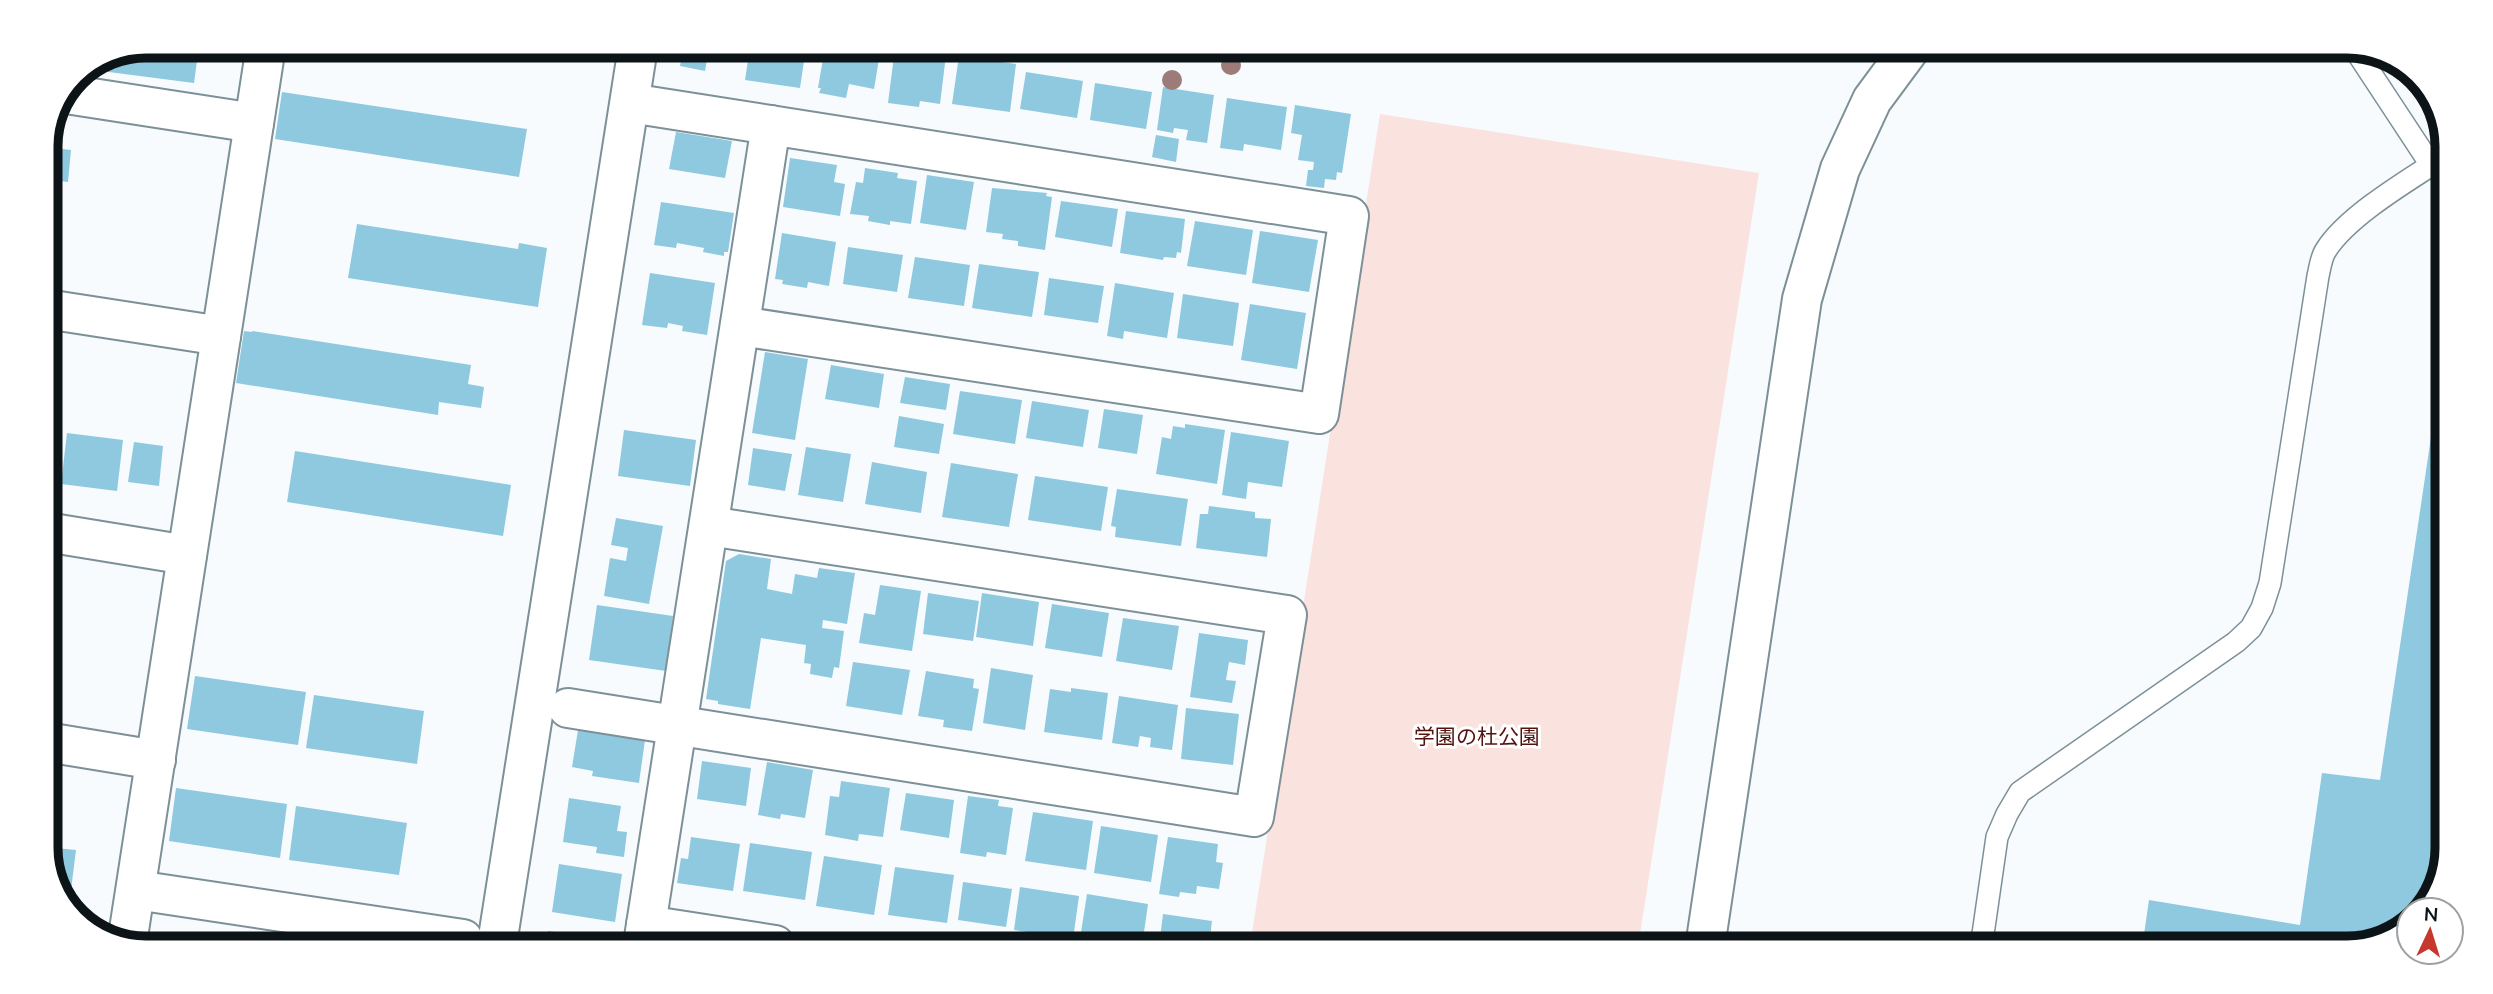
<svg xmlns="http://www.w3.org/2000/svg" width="2493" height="994" viewBox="0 0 2493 994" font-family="Mulish,'Noto Sans JP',sans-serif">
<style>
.green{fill:#fae3df}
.building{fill:#8ec9df}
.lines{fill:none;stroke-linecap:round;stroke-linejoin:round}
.lane-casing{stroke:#7d9098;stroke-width:24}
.street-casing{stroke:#7d9098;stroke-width:42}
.secondary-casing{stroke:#7d9098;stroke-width:42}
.lane{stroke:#fff;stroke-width:21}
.street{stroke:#fff;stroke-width:38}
.secondary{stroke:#fff;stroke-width:38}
.tree{fill:#9d7b79}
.labels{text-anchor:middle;stroke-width:6;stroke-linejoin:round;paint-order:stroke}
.park-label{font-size:21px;fill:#54120d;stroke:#fff}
.rim{fill:none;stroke:#0c1417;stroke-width:9}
</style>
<rect width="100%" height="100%" fill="#f7fbfd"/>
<path class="green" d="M1380,114l379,59 -121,774 -388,-1z"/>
<g class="building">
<path d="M146,46h53l-5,37 -93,-12 1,-8z"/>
<path d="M509,46l60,1h8l-2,11z"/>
<path d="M684,47h58l-3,13 -31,-6 -3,17 -25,-5z"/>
<path d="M750,47h56l-6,41 -55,-8z"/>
<path d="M825,47h56l-7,42 -25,-5 -3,14 -27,-5 2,-5h-3z"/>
<path d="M895,48l51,7 -6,49 -20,-3 -1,6 -31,-4z"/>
<path d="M959,56l57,8 -6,48 -58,-8z"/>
<path d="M1026,72l57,9 -6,37 -57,-9z"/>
<path d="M1095,83l57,9 -6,37 -56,-9z"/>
<path d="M1163,87l51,8 -7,48 -21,-3 2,-10 -14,-2 -1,5 -16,-3z"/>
<path d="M282,92l245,37 -8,48 -244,-38z"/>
<path d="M1227,98l60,9 -6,43 -37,-6 -1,7 -23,-3z"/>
<path d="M1295,105l56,9 -9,59 -5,-1 -1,8 -11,-1 -1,9 -18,-2 2,-16h5l1,-8 -16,-2 4,-25 -11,-2z"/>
<path d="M51,127l5,1 -2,20 17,2 -3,32 -22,-3v-40z"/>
<path d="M676,132l56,9 -7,37 -56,-9z"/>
<path d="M1156,135l23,4 -3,23 -24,-5z"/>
<path d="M790,158l47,7 -3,17 11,2 -5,32 -57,-9z"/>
<path d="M865,168l33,5 -1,5 20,3 -6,43 -21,-3v4l-22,-4 1,-5 -19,-2 6,-32 7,1z"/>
<path d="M927,175l47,7 -8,48 -46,-7z"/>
<path d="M992,188l55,5 -1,3 6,1 -7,53 -27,-4v-5l-16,-2 1,-5 -17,-2z"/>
<path d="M1061,201l57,8 -6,38 -57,-10z"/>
<path d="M661,202l73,11 -6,39h-4v4l-21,-4 1,-4 -27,-5 -1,5 -22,-3z"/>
<path d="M1126,211l59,8 -4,34 -4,-1 -1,6 -12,-1 -1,3 -43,-7z"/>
<path d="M46,217l14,2 -6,51 -8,-1z"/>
<path d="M1195,221l58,9 -7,45 -59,-9z"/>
<path d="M357,224l161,25 1,-6 28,5 -9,59 -190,-29z"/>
<path d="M1260,231l58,9 -9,52 -57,-9z"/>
<path d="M782,233l54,9 -7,44 -21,-4 -1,6 -25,-4 1,-4 -8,-1z"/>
<path d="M848,247l55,8 -6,37 -54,-8z"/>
<path d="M915,257l55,8 -6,41 -56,-8z"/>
<path d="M979,264l60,8 -7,45 -60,-9z"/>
<path d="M650,273l65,10 -8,52 -25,-4 1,-5 -15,-3 -1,5 -25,-3z"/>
<path d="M1049,278l55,8 -6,37 -54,-8z"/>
<path d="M1115,283l59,10 -7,45 -43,-7 -1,8 -16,-3z"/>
<path d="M1183,294l56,9 -6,43 -56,-8z"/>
<path d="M1250,304l56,9 -9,56 -56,-9z"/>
<path d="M244,331l8,1v-1l219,34 -3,19 16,3 -3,21 -42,-6 -1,13 -202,-32z"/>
<path d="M2444,350l-2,531 -21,29h-12l-1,18 -60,20h-206l7,-48 151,25 22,-152 58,7z"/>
<path d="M765,352l43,7 -13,81 -43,-7z"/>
<path d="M46,362l11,1 -4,31 -7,-1z"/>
<path d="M831,365l53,9 -5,34 -54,-9z"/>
<path d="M905,377l45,7 -4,26 -46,-7z"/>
<path d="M960,391l62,9 -7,44 -62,-10z"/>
<path d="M1032,401l57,9 -6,37 -57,-9z"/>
<path d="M1104,409l39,6 -6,39 -39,-6z"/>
<path d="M899,416l45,8 -5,30 -45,-7z"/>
<path d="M1185,424l40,6 -8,54 -61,-10 6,-37 9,2 2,-13 12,2z"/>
<path d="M624,430l72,10 -6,46 -72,-10z"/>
<path d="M1231,432l58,9 -7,46 -34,-5 -2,17 -24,-4z"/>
<path d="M67,433l56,7 -6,51 -56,-7z"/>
<path d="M134,442l29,4 -4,40 -31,-4z"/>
<path d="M806,447l45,7 -8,48 -45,-7z"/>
<path d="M753,448l39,6 -7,37 -37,-6z"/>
<path d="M295,451l216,34 -8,51 -216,-34z"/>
<path d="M872,462l55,10 -6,41 -56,-9z"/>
<path d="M951,463l67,11 -9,53 -67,-10z"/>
<path d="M1035,476l73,11 -7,44 -73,-11z"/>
<path d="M1117,489l71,10 -7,47 -66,-9 1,-10 -5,-1z"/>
<path d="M1209,506l46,6v6l16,1 -4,38 -71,-9 4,-34h8z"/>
<path d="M616,518l47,8 -14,78 -45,-8 6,-38 16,3 2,-13 -17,-3z"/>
<path d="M739,554l32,5 -4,30 25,5 3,-20 22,4 2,-10 36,5 -8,51 -24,-4 -1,8 22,3 -5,37 -5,-1 -2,11 -22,-4 1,-10 -7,-1 2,-18 -45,-7 -11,71 -32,-5v-3l-12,-2 20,-138z"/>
<path d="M880,585l41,6 -9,60 -53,-8 5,-30 11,2z"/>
<path d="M928,593l51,8 -6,40 -50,-7z"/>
<path d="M982,593l57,9 -6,44 -57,-9z"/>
<path d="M1052,604l57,9 -7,44 -57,-9z"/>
<path d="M597,605l76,11 -7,55 -77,-11z"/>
<path d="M1123,618l56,8 -7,44 -56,-9z"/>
<path d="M1199,633l49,7 -3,25 -16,-3 -3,18 10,1 -4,22 -42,-6z"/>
<path d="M853,662l57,8 -8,45 -56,-9z"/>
<path d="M991,668l42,7 -8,55 -42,-7z"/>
<path d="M926,671l48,8 -1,9 6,1 -7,42 -29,-4 1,-7 -26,-4z"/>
<path d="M195,676l111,16 -8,53 -111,-16z"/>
<path d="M1071,688l37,5 -6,47 -58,-8 6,-43 21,3z"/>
<path d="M314,695l110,16 -7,53 -111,-16z"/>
<path d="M1119,696l59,9 -6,45 -22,-3 1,-9 -11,-2 -2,11 -26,-4z"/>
<path d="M1186,708l53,6 -6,51 -52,-6z"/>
<path d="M578,730l67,10 -6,43 -47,-7 1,-5 -21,-4z"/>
<path d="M702,761l49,7 -5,38 -49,-7z"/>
<path d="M767,762l46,8 -8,48 -24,-4 -1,5 -22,-4z"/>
<path d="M841,781l49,7 -7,49 -24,-3 -1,7 -33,-6 5,-39 9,1z"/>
<path d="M176,788l111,16 -7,54 -111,-17z"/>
<path d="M906,793l48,7 -5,38 -49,-8z"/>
<path d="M968,796l31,4 -1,6 15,2 -7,47 -19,-3 -1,5 -26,-4z"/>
<path d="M569,798l52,8 -4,25 10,1 -3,25 -28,-4 1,-6 -34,-5z"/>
<path d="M296,806l111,17 -8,52 -110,-15z"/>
<path d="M1033,812l60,9 -7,49 -61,-9z"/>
<path d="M1101,826l57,9 -7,47 -57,-9z"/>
<path d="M691,837l49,7 -7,47 -56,-8 4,-25 7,1z"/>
<path d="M1168,837l50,7 -2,18 7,1 -4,26 -22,-3 -1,8 -16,-2 -1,5 -20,-3z"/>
<path d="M750,843l62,9 -7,48 -62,-9z"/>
<path d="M46,847l30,3 -6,48 -8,-1 -16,-42z"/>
<path d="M824,856l58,9 -8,50 -58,-9z"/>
<path d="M559,864l63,10 -7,48 -63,-10z"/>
<path d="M895,867l59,8 -7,48 -59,-8z"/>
<path d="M963,882l49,7 -6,38 -48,-7z"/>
<path d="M1020,887l59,9 -6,43 -59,-9z"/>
<path d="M1087,894l61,10 -6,42 -36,-3v2h-27z"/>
<path d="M1163,914l49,7 -3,25h-50z"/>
<path d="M548,931l63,9 -1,4h-64z"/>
</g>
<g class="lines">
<defs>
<g id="lane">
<path d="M2356,51l75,114"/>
<path d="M1981,948l16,-111 10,-23 13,-22 216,-150 15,-14 11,-20 8,-25 48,-307c2,-8 3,-19 8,-26 22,-35 86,-72 121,-95"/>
</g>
<g id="street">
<path d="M66,94l188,29"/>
<path d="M630,103l719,113 -30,198 -579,-88"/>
<path d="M46,309l175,27"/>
<path d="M46,532l141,23"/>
<path d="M568,708l686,109 33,-202 -578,-89"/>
<path d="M46,742l110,18"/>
<path d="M136,890l327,49"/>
<path d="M646,925l129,20"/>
<path d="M127,943l139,-897"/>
<path d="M643,944l128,-819"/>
</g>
<g id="secondary">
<path d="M497,944l141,-897"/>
<path d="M1705,947l97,-648 38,-130 32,-69 37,-50"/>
</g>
</defs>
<use href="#lane" class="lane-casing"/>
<use href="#street" class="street-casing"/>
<use href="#secondary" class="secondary-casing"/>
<use href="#lane" class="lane"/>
<use href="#street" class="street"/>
<use href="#secondary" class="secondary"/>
</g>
<g class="tree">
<circle cx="1231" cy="65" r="10"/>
<circle cx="1172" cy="80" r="10"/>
</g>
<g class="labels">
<g class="park-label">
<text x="1477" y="744">学園の杜公園</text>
</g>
</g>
<path d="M0 0H2493V994H0ZM146 58H2347A88 88 0 0 1 2435 146V848A88 88 0 0 1 2347 936H146A88 88 0 0 1 58 848V146A88 88 0 0 1 146 58Z" fill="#fff" fill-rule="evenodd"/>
<path class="rim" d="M146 58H2347A88 88 0 0 1 2435 146V848A88 88 0 0 1 2347 936H146A88 88 0 0 1 58 848V146A88 88 0 0 1 146 58Z"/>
<g transform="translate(2430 931) rotate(4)"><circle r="33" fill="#ffffff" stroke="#9ea1a2" stroke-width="2"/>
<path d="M0-5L12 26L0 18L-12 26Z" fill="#c6382e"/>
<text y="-10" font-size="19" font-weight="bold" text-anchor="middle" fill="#0c1417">N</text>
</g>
</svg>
